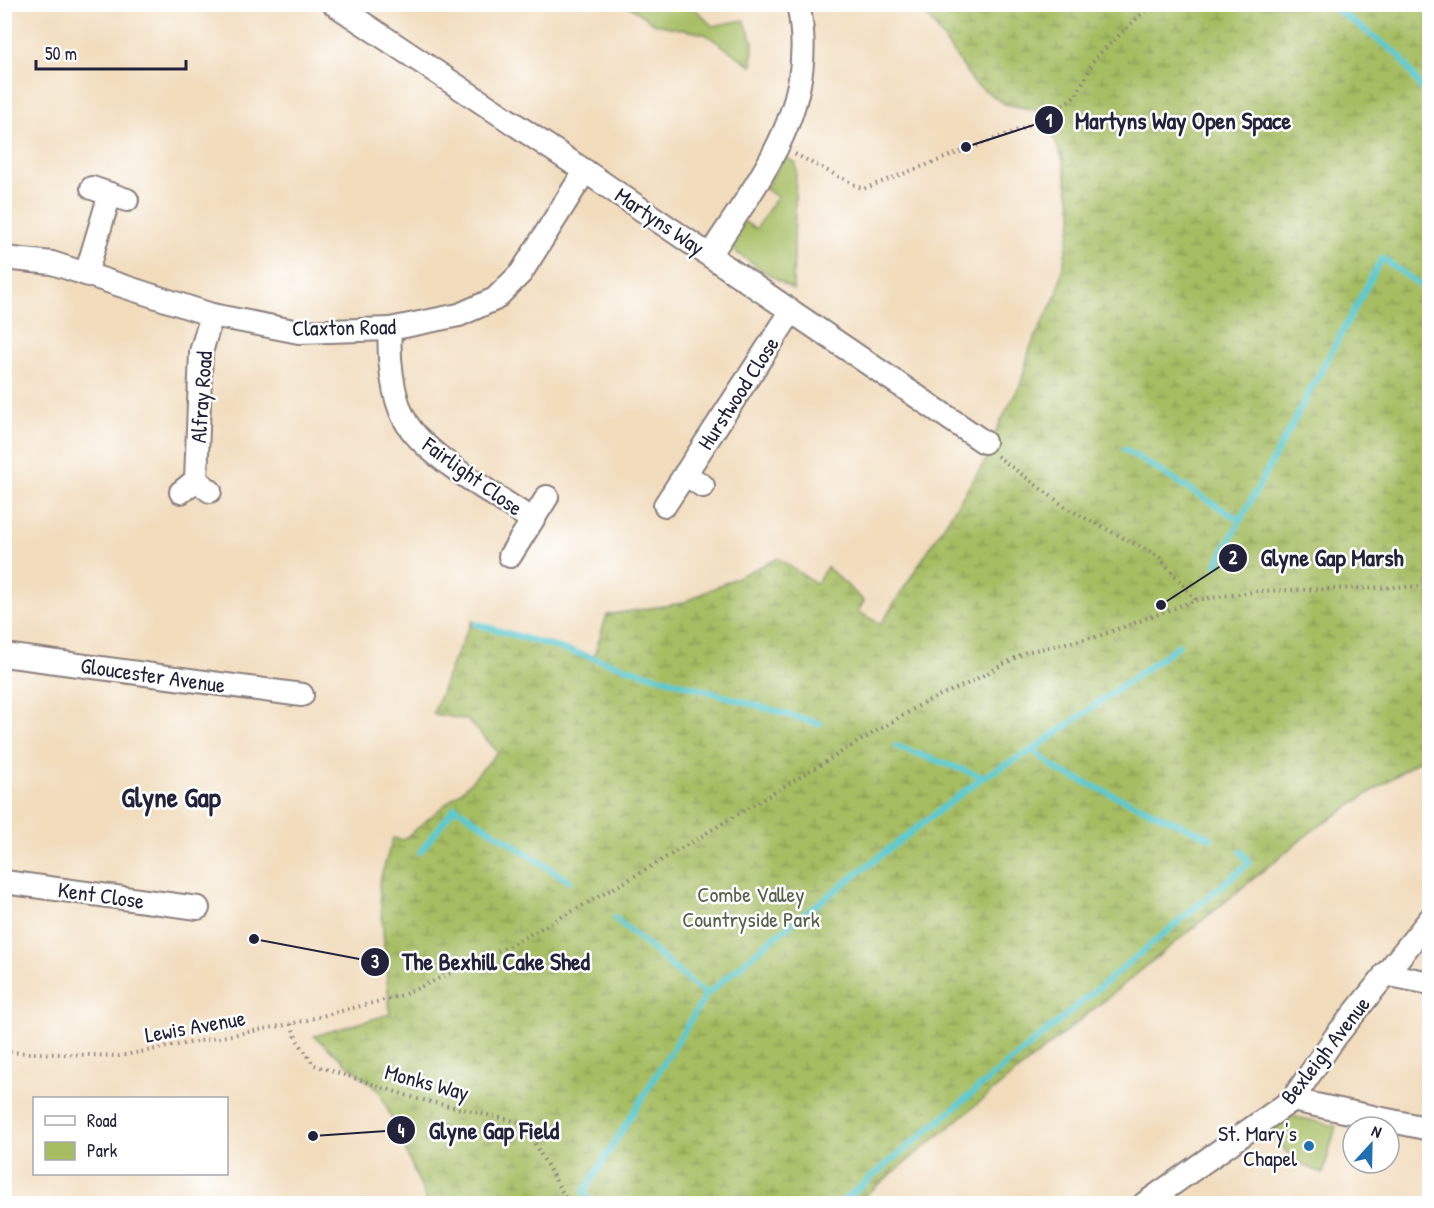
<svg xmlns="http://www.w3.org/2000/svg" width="1434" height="1208" viewBox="0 0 1434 1208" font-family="'Patrick Hand',sans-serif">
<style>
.green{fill:#a6bd62;stroke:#64704e;stroke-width:1.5}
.wetland{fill:url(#wetland-marsh);stroke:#64704e;stroke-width:1.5}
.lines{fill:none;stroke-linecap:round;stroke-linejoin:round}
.stream{stroke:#5dcad1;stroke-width:6}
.minor-casing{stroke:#8a7f7c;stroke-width:26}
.path{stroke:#8a7f7c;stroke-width:4;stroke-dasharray:1.5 4.5;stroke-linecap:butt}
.minor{stroke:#fff;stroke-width:22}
.poi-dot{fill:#1f6fb2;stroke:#fff;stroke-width:2}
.labels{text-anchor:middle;stroke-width:5;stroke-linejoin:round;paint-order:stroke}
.street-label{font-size:22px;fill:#22223b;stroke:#fff}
.park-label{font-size:22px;fill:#57604b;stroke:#fff}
.poi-label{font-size:22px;fill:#22223b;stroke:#fff;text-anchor:end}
.district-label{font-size:28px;font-weight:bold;fill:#22223b;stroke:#fff}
.leader{fill:none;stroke:#22223b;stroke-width:2}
.callout-dot{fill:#22223b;stroke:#fff;stroke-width:2}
.mark-label{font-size:18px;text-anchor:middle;font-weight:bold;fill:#fff}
.callout-label{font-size:24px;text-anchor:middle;font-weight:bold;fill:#22223b;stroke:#fff;stroke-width:5;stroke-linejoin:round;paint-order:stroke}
</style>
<defs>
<pattern id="wetland-marsh" width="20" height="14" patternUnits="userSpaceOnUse" patternTransform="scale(1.5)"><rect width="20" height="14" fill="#a6bd62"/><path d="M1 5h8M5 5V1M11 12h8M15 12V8" fill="none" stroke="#879952"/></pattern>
</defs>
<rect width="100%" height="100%" fill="#fff"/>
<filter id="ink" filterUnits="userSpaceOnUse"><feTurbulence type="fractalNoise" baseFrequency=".0167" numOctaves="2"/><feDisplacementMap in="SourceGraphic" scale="12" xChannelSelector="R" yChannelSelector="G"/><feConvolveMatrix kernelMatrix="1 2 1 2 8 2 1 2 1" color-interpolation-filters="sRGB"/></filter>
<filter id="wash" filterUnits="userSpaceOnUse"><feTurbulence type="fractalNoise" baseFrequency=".008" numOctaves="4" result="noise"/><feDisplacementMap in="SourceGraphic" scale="24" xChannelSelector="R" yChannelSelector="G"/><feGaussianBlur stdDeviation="1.35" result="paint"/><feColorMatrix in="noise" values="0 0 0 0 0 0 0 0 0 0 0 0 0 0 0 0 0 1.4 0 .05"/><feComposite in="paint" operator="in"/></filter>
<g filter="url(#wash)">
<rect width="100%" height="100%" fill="#f1dcbc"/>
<g class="green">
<path d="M627,5h65l20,21 32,-6 9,22 -1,24 -47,-32 -50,-10z"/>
<path d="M785,157l11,6 -3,127 -56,-37 -4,-5 -1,-9 11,-18 13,8 21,-32 -12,-9z"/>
<path d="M1292,1116l44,10 -13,48 -29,-13 -24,-29z"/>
</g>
<path class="wetland" d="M920,5h509v749l-116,76 -457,373h-428l-48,-111 -66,-56 76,-22 -11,-131 14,-45 10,2 62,-52 33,-36 -31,-32 -34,-6 20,-53 19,-40 122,35 13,-41 75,-12 96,-45 38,26 11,-17 37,34 -6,11 23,12 110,-172 6,-24 24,-45 9,-35 28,-57 15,-75 -10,-56 -11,-26 -17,-24 -30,-6 -31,-21z"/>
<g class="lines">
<g class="stream">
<path d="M1329,4l70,51 31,46"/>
<path d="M1124,449l116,71"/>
<path d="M1216,565l166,-307 48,34"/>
<path d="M476,624l344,100"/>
<path d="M896,746l87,31"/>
<path d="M1033,750l26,21 152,67"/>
<path d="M420,852l35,-45 114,74"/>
<path d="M615,918l91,77"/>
<path d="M593,1204l-9,-12 122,-197 67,-57 210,-161 50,-27 146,-105"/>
<path d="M839,1204l410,-341 -8,-12"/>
</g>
</g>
</g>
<g filter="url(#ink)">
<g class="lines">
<defs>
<g id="minor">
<path d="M334,4l251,167 399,271"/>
<path d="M92,188l35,12"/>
<path d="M710,255c51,-79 110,-149 88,-251"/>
<path d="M4,258l48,5 160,52 87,17 91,-3 69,-14 36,-16 26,-26 64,-102"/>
<path d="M86,274l24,-80"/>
<path d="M390,329c-2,26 2,68 15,91 18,35 93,76 127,100"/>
<path d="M685,474l18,12"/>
<path d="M196,480l5,-128 11,-37"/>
<path d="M181,492l15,-12 14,11"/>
<path d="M665,505l126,-193"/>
<path d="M510,556l37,-59"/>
<path d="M4,655l298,40"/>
<path d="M4,882l194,26"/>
<path d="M1385,974l45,9"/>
<path d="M1292,1100l138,29"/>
<path d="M1144,1204l148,-104 44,-64 94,-117"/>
</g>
</defs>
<use href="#minor" class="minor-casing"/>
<g class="path">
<path d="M795,154l68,35 166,-63 47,-30 19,-38 57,-54"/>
<path d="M4,370h10"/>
<path d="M997,456l71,53 90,47 38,44"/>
<path d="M291,1024l6,16 17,25 104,34 105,24 46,81"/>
<path d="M4,1052l115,4 172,-32 112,-29 104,-48 118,-65 300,-180 44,-19 57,-31 73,-16 97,-36 64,-9 170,-5"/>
</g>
<use href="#minor" class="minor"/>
</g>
</g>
<circle class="poi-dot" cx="1309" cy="1146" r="6"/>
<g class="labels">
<g class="street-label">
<text transform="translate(660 221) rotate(34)" y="8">Martyns Way</text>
<text transform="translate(344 327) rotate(-1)" y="8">Claxton Road</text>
<text transform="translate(738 393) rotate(-57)" y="8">Hurstwood Close</text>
<text transform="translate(201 397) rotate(-86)" y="8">Alfray Road</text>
<text transform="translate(473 476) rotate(36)" y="8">Fairlight Close</text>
<text transform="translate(153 675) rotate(8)" y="8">Gloucester Avenue</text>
<text transform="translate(101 895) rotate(8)" y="8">Kent Close</text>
<text transform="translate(195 1026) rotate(-10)" y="8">Lewis Avenue</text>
<text transform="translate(1325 1050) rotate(-52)" y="8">Bexleigh Avenue</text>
<text transform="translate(427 1082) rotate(15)" y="8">Monks Way</text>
</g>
<g class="park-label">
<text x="751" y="902">Combe Valley<tspan x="751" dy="25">Countryside Park</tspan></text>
</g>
<g class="poi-label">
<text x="1297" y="1141">St. Mary's<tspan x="1297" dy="25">Chapel</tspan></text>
</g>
<g class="district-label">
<text x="171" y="807">Glyne Gap</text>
</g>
</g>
<path class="leader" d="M966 147L1049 120M1161 605L1233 558M254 939L375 962M313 1136L401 1130"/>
<g class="callout-dot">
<circle cx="966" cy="147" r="6"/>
<circle cx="1161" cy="605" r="6"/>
<circle cx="254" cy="939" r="6"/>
<circle cx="313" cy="1136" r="6"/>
<circle cx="1049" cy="120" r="15"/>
<circle cx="1233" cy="558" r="15"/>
<circle cx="375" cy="962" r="15"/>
<circle cx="401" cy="1130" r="15"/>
</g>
<g class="mark-label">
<text x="1049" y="127">1</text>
<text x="1233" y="564">2</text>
<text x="375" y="968">3</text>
<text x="401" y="1137">4</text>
</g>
<g class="callout-label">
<text x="1183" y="129">Martyns Way Open Space</text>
<text x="1332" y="566">Glyne Gap Marsh</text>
<text x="496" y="970">The Bexhill Cake Shed</text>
<text x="494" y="1139">Glyne Gap Field</text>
</g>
<rect width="1434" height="1208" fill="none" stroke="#fff" stroke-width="24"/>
<rect x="33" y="1097" width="195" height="78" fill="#ffffff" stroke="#a7a7b1" stroke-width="1.5"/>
<rect x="45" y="1116" width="30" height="9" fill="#ffffff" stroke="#a7a7b1" stroke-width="1.5"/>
<text x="87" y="1127" font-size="18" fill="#22223b">Road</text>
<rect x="45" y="1142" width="30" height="18" fill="#a6bd62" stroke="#a7a7b1" stroke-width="1.5"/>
<text x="87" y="1157" font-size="18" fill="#22223b">Park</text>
<g transform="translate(1371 1145) rotate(22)"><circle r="28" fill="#ffffff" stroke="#a7a7b1" stroke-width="1.5"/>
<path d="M0-4.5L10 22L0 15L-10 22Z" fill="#1f6fb2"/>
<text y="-9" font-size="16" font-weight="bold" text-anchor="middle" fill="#22223b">N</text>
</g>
<path d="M36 60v9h150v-9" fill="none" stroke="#22223b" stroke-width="3"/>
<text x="45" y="60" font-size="18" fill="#22223b" stroke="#ffffff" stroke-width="4.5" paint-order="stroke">50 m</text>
</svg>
